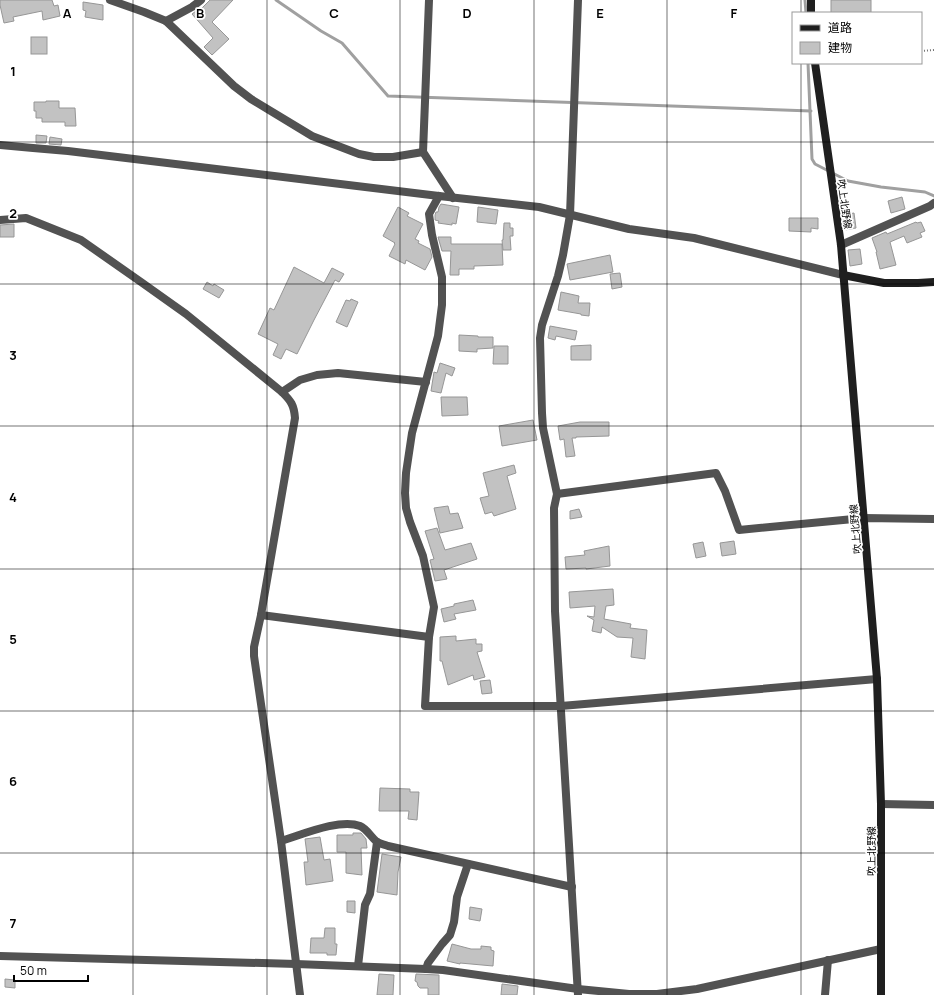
<svg xmlns="http://www.w3.org/2000/svg" width="934" height="995" viewBox="0 0 934 995" font-family="Manrope,'Noto Sans JP',sans-serif">
<style>
.lines{fill:none;stroke-linecap:round;stroke-linejoin:round}
.stream{stroke:#a0a0a0;stroke-width:3}
.building{fill:#c2c2c2;stroke:#969696}
.path{stroke:#747474;stroke-width:2;stroke-dasharray:1 2;stroke-linecap:butt}
.minor{stroke:#525252;stroke-width:8}
.secondary{stroke:#1f1f1f;stroke-width:8}
.grid{fill:none;stroke:#000;stroke-width:1;stroke-opacity:0.55}
.labels{text-anchor:middle;stroke-width:3.5;stroke-linejoin:round;paint-order:stroke}
.street-label{font-size:10px;fill:#000;stroke:#fff}
.grid-label{font-size:13px;text-anchor:middle;font-weight:bold;fill:#000;stroke:#fff;stroke-width:3.5;stroke-linejoin:round;paint-order:stroke}
</style>
<rect width="100%" height="100%" fill="#fff"/>
<g class="lines">
<g class="stream">
<path d="M276,0l45,31 21,12 46,53 423,15"/>
<path d="M805,0l1,13"/>
<path d="M808,63l4,96 3,5 33,17 33,6 44,5 9,4"/>
</g>
</g>
<g class="building">
<path d="M0,0h52l2,6 4,-1 2,11 -17,4 -1,-9 -29,6 1,4 -10,2 -4,-18z"/>
<path d="M210,0h23l-21,22 17,17 -17,16 -8,-8 9,-9 -21,-24 8,-6 1,1z"/>
<rect x="831" y="0" width="40" height="13"/>
<path d="M83,2l20,3v15l-18,-3 1,-6 -3,-1z"/>
<rect x="31" y="37" width="16" height="17"/>
<path d="M46,101h13v7h16l1,18h-11v-4h-23v-4h-6v-7h-2v-9h12z"/>
<path d="M36,135l11,1 -1,7h-10z"/>
<path d="M50,137l12,2 -1,6 -12,-1z"/>
<path d="M902,197l3,12 -14,4 -3,-12z"/>
<path d="M441,204l18,3 -3,17 -4,-1v2l-14,-2 1,-2 -4,-1v-5l1,-3h2l1,-5z"/>
<path d="M398,207l11,6 -2,3 16,8 -8,15 4,2 -1,2 12,6 2,8 -7,13 -19,-10 -1,4 -16,-8 6,-12 -1,-1h1l-12,-7z"/>
<path d="M478,207l20,3 -2,14 -19,-2z"/>
<path d="M854,213l2,15 -11,2 -2,-15z"/>
<path d="M789,218h29v11l-7,-1v4l-22,-1z"/>
<path d="M916,222l1,1 4,-1 4,9 -5,2 2,4 -15,6 -3,-7 -14,6 6,23 -16,4 -4,-17h1l-5,-14 14,-6 1,2z"/>
<path d="M504,223h6v5h3v8h-3l1,14h-8l-1,-10h1z"/>
<path d="M14,224v13h-14v-12z"/>
<path d="M438,237h13v7h51l1,21 -29,1v3h-15v6h-9l1,-24h-9z"/>
<path d="M860,249l2,15 -12,2 -2,-16z"/>
<path d="M610,255l3,17 -43,8 -3,-16z"/>
<path d="M294,267l30,16 8,-15 12,6 -5,8 -4,-2 -21,40 -17,34 -11,-5 -5,10 -8,-4 5,-11 -20,-10 12,-26 4,2z"/>
<path d="M620,273l2,14 -10,2 -2,-15z"/>
<path d="M207,282l6,4 1,-2 10,6 -5,8 -16,-9z"/>
<path d="M561,292l18,4 -1,7h12l-1,13 -8,-1v-1l-23,-4z"/>
<path d="M351,299l7,3 -11,25 -11,-5 10,-22 4,1z"/>
<path d="M550,326l27,5 -2,9 -19,-4 -1,4 -7,-2z"/>
<path d="M459,335l19,1v1h15v11l-16,1v3l-18,-1z"/>
<path d="M591,345v15h-20v-14z"/>
<path d="M494,346h14v18h-15z"/>
<path d="M440,363l15,5 -3,8 -6,-3 -5,20 -10,-2 3,-19 3,1z"/>
<path d="M441,397h26l1,18 -26,1z"/>
<path d="M533,420l4,20 -35,6 -3,-20z"/>
<path d="M580,422h29v14l-33,1v1h-4l3,18 -9,1 -2,-18 -4,1 -2,-14z"/>
<path d="M514,465l2,8 -9,3 9,33 -22,7 -2,-4 -7,2 -5,-16 9,-2 -6,-23z"/>
<path d="M448,506l2,8 8,-1 5,15 -23,5 -6,-25z"/>
<path d="M579,509l3,8 -12,2v-8z"/>
<path d="M437,528l8,22 26,-7 6,16 -33,11 3,9 -12,2 -5,-21 4,-1 -9,-28z"/>
<path d="M734,541l2,13 -14,2 -2,-13z"/>
<path d="M703,542l3,14 -10,2 -3,-14z"/>
<path d="M609,546l1,20 -24,3v-1l-20,1 -1,-12 20,-2 -1,-4z"/>
<path d="M613,589l1,16 -8,1 -2,13 27,5 -1,4 17,2 -2,29 -14,-2 2,-19 -16,-1 -15,-10 -1,6 -9,-2 2,-11 -7,-4 7,1 1,-11 -25,2 -1,-16z"/>
<path d="M473,600l3,10 -22,4 2,5 -12,3 -3,-13 13,-3v-2z"/>
<path d="M456,636v5l20,-2v5h6v7l-5,1 8,25 -11,3 -1,-5 -25,10 -6,-24h-2v-24z"/>
<path d="M490,680l2,13 -10,1 -2,-13z"/>
<path d="M380,788l30,1v3h9l-2,28 -9,-1 1,-8h-30z"/>
<path d="M353,833h8l5,6 1,9h-6l1,27 -16,-2v-21h-9v-17h16z"/>
<path d="M320,837l4,23 6,-1 3,22 -27,4 -2,-23h4l-3,-23z"/>
<path d="M382,854l19,3 -3,15 -1,23 -20,-3z"/>
<path d="M347,901h8v12l-8,-1z"/>
<path d="M470,907l12,2 -2,12 -11,-2z"/>
<path d="M325,928h10v16h2l-1,11h-9v-2h-17l1,-15h13z"/>
<path d="M452,944l19,5h10v-3l10,1v3l3,1 -1,15 -33,-3v1l-13,-3z"/>
<path d="M379,974l15,1 -1,20h-16z"/>
<path d="M416,974l23,1v20h-11v-7h-8l-2,-2 -1,-4 -2,-1z"/>
<path d="M5,979l10,1v8l-10,-1z"/>
<path d="M502,984l16,2 -1,9h-16z"/>
</g>
<g class="lines">
<path class="path" d="M921,51l13,-1"/>
<g class="minor">
<path d="M110,0l34,12 22,9 68,65 17,13 61,37 47,18 15,3h19l30,-5"/>
<path d="M429,0l-6,152 30,46"/>
<path d="M578,0l-8,215 -7,40 -5,21 -16,49 -2,13 2,75 1,15 14,66 -3,14 1,103 23,384"/>
<path d="M166,21l26,-14 9,-7"/>
<path d="M0,145l33,3 35,3 371,45 100,11 90,22 65,9 149,37"/>
<path d="M439,196l-10,18 3,21 10,42v28l-4,31 -26,97 -6,40 -1,20 1,15 4,14 13,34 11,51 -5,30 -4,69h136l316,-27"/>
<path d="M0,220l26,-2 55,22 60,42 45,32 96,78c9,9 12,13 13,26l-34,197 -7,32v9l27,185 19,154"/>
<path d="M841,245l89,-39 4,-3"/>
<path d="M282,392l18,-12 17,-5 21,-2 88,9"/>
<path d="M557,494l159,-21 9,18 14,39 125,-12 70,1"/>
<path d="M261,615l168,22"/>
<path d="M881,804l53,1"/>
<path d="M281,841c20,-6 59,-23 79,-15 7,3 11,11 16,15 3,3 8,3 12,5l184,41"/>
<path d="M0,956l296,8 130,5 17,1 135,19 51,5h28l40,-5 184,-40"/>
<path d="M358,966l7,-61 5,-11 7,-52"/>
<path d="M426,969l2,-6 14,-19 8,-9 4,-13 3,-25 11,-33"/>
<path d="M825,995l3,-35"/>
</g>
<g class="secondary">
<path d="M811,13v-13"/>
<path d="M815,63l26,182 36,434 4,125v191"/>
<path d="M843,275l41,8h34l16,-1"/>
</g>
</g>
<path class="grid" d="M133,0v995M267,0v995M400,0v995M534,0v995M667,0v995M801,0v13M801,63v932M0,142h934M0,284h934M0,426h934M0,569h934M0,711h934M0,853h934"/>
<g class="labels">
<g class="street-label">
<text transform="translate(845 204) rotate(82)" y="4">吹上北野線</text>
<text transform="translate(855 529) rotate(-95)" y="4">吹上北野線</text>
<text transform="translate(871 851) rotate(-90)" y="4">吹上北野線</text>
</g>
</g>
<g class="grid-label">
<text x="67" y="18">A</text>
<text x="200" y="18">B</text>
<text x="334" y="18">C</text>
<text x="467" y="18">D</text>
<text x="600" y="18">E</text>
<text x="734" y="18">F</text>
<text x="13" y="76">1</text>
<text x="13" y="218">2</text>
<text x="13" y="360">3</text>
<text x="13" y="502">4</text>
<text x="13" y="644">5</text>
<text x="13" y="786">6</text>
<text x="13" y="928">7</text>
</g>
<rect x="792" y="12" width="130" height="52" fill="#ffffff" stroke="#999999"/>
<rect x="800" y="25" width="20" height="6" fill="#1f1f1f" stroke="#999999"/>
<text x="828" y="32" font-size="12" fill="#000000">道路</text>
<rect x="800" y="42" width="20" height="12" fill="#c2c2c2" stroke="#999999"/>
<text x="828" y="52" font-size="12" fill="#000000">建物</text>
<path d="M14 975v6h74v-6" fill="none" stroke="#000000" stroke-width="2"/>
<text x="20" y="975" font-size="12" fill="#000000" stroke="#ffffff" stroke-width="3" paint-order="stroke">50 m</text>
</svg>
